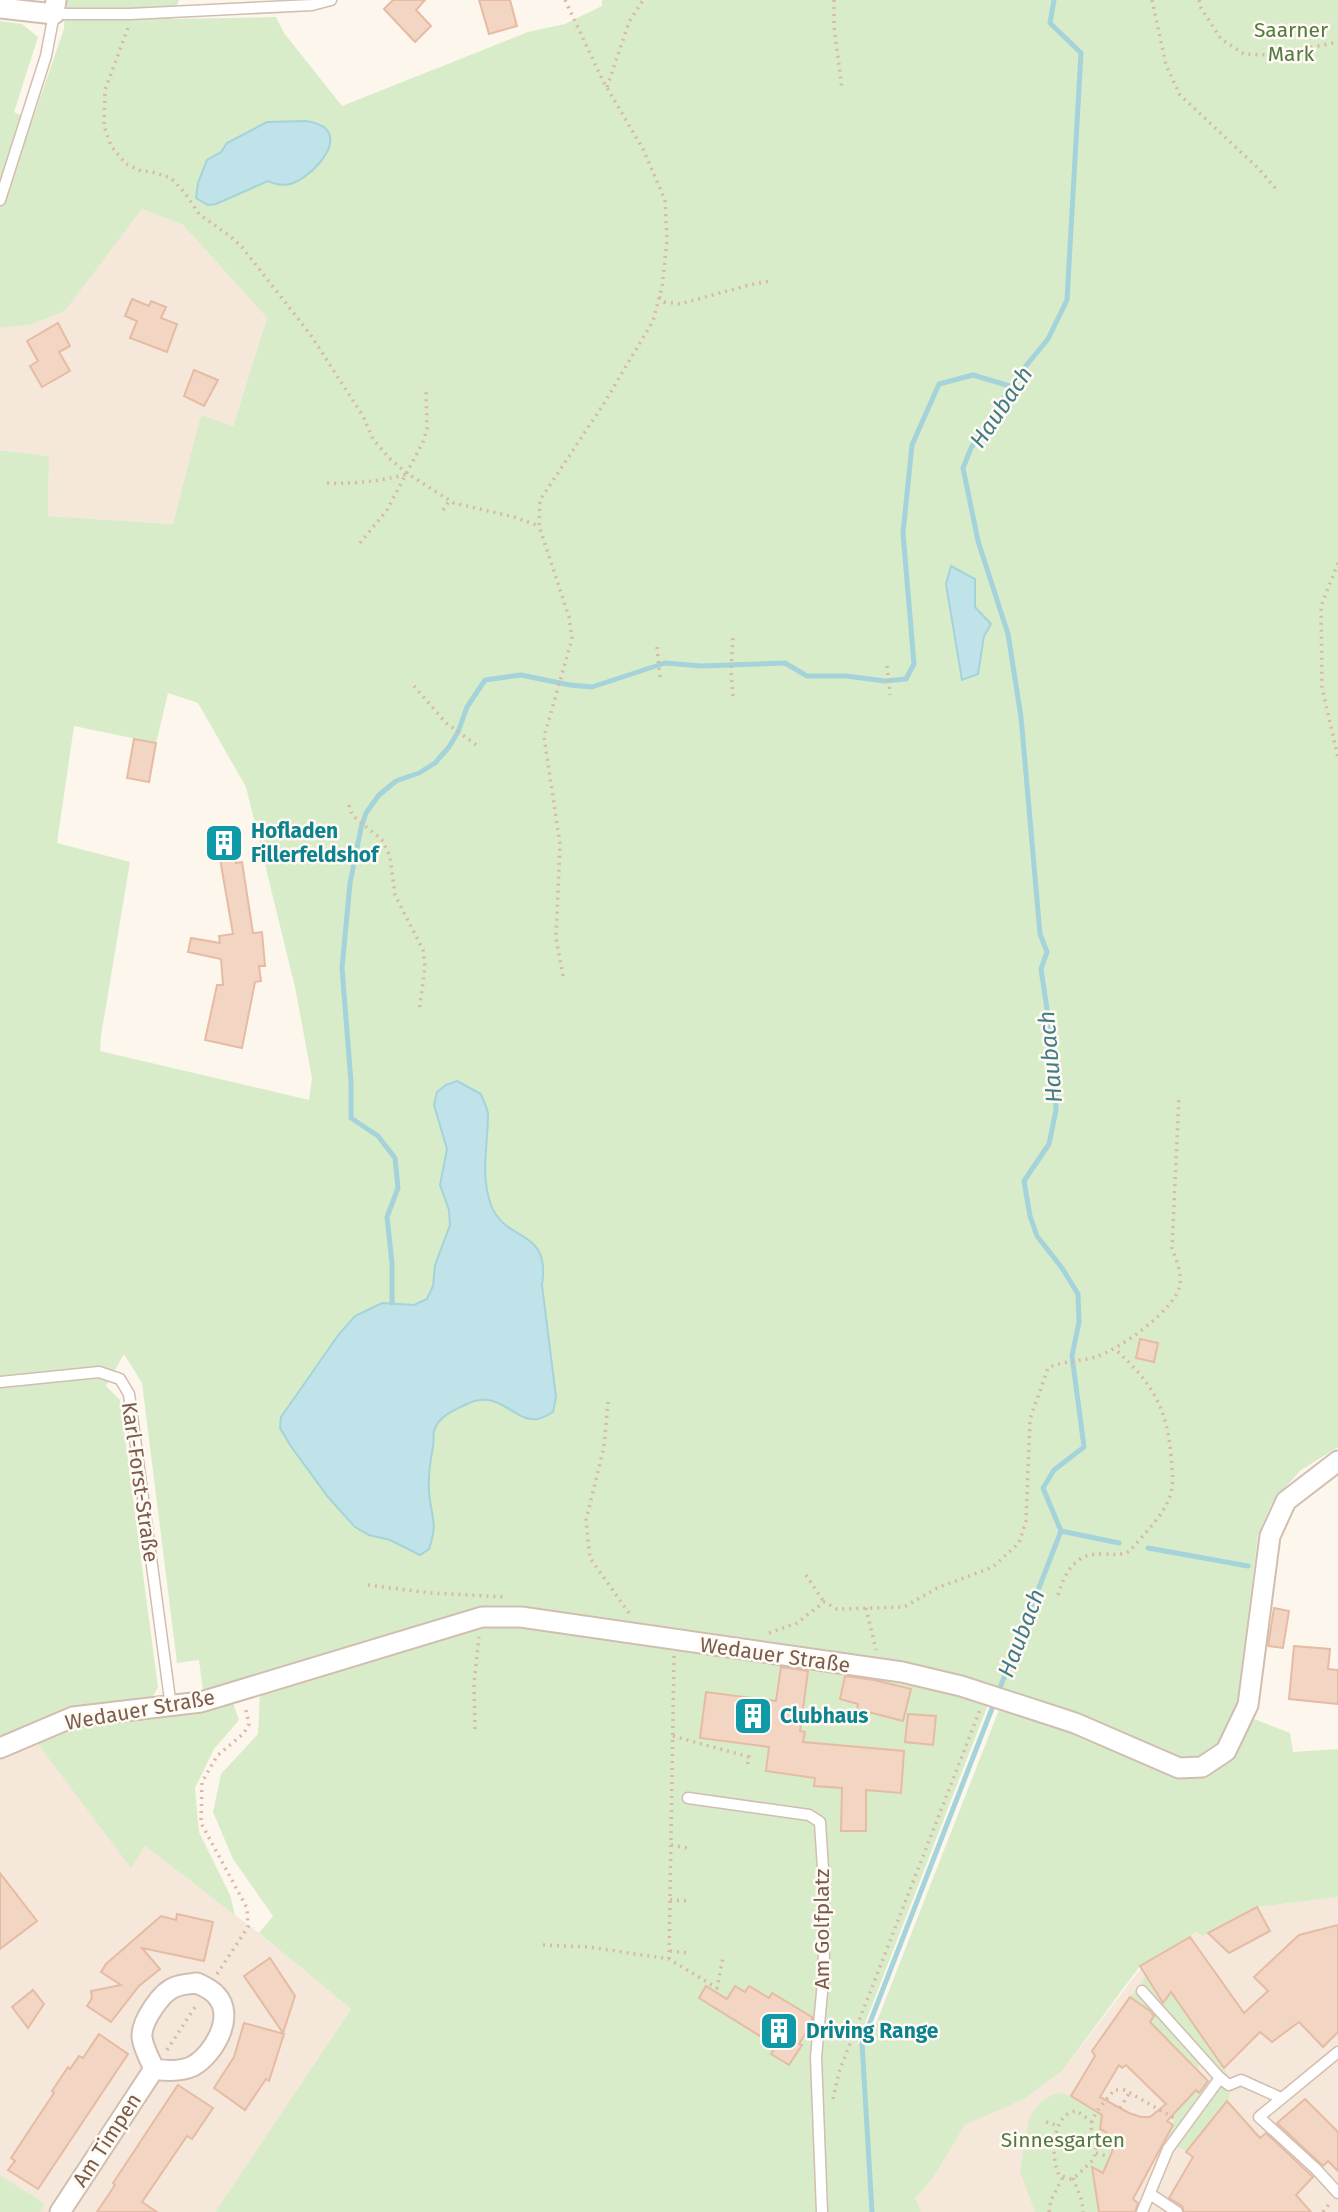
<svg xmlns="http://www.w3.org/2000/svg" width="1338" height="2212" viewBox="0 0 1338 2212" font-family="'Fira Sans',sans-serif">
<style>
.residential{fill:#f5e8da}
.green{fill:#d8ecc9;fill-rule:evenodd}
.water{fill:#bfe3e8;stroke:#a5d3da;stroke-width:2}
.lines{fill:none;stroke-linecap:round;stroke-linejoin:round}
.stream{stroke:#a5d3da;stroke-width:5}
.building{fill:#f3d5c3;stroke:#e6bba3;stroke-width:2;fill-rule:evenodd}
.service-casing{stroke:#d1beb0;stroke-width:13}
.minor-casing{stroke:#d1beb0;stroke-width:23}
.path{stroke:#d9b8a5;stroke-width:3.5;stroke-dasharray:2 5;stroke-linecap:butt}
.service{stroke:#fff;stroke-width:10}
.minor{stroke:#fff;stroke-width:19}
.labels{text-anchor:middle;stroke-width:5;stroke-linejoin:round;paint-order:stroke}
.park-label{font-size:21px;fill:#537a41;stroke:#fffaf3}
.culture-label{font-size:21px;font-weight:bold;fill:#0d838f;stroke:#fffaf3;text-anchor:start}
.street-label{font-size:21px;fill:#7a5c4d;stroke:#fffaf3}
.water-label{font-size:23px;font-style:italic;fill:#437c86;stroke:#fffaf3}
</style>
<rect width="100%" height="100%" fill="#fdf6ec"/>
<g class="residential">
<path d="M142,209l41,16 84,93 -34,108 -32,-10 -27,108 -126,-8 1,-60 -49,-6v-122l29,-3 36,-14z"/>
<path d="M34,1739l97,128 14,-21 114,87 92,76 -136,203h-215v-455z"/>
<path d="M1338,1897v315h-437l32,-34 32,-53 59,-26 38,-28 79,-103 -1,-1 58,-35 5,4 54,-29z"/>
</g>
<g class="green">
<path d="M65,0h114l-6,19 103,-2 8,16 58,73 186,-74 37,-8 37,-18v-6h736v1447l-37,23 -29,32 -14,33 -22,177 54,21 3,19 45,-3v148l-81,10 -54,29 -6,-4 -57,34 -78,105 -38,28 -59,26 -32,53 -18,20 6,14h-706l136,-203 -92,-76 14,-17 -40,-57 -20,-47 8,-38 37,-40 2,-41 219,-85 -276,83 -4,-31 -22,3 -35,-280 -18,-29 -18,32 14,14 38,287 -7,13 -83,8 -68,31v-1289l49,6 -1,60 125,8 28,-109 32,11 34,-108 -84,-93 -41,-16 -77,102 -36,14 -29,3v-307l22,3 16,13 -24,75 18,9 32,-92zM168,693l30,10 48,84 49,200 17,91 -3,22 -209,-49 1,-15 29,-174 -73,-19 17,-117 82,17zM994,1689l12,3 -136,347 -13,5z"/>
<path d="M232,1700l7,20 -25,29 -19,39 4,44 31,63 5,20 -90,-69 -14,22 -97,-129 35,-15z"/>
<path d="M1146,1976l11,18 11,-7 62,91 -1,21 -43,52 -20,-13 8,-13 1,-13 21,-22 3,2 14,-13 -13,-14 -4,4 -46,-47 5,-8 -25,-17z"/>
<path d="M1063,2093l40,21 -3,15c7,4 9,10 17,13l-14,31 -11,-5 7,44h-64l-15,-41 9,-53 12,-16 11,-7z"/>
<path d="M0,2175l45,29 -5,8h-40z"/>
</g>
<g class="water">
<path d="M306,121c7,1 16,3 21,9 14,18 -20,50 -37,54 -7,2 -15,0 -22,-3l-52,23 -8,1 -12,-7 2,-15 9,-23 14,-8 6,-9 40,-21z"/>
<path d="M951,566l24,13v28l16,17 -7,12 -6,38 -16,6 -16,-96z"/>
<path d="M457,1081l24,13c2,6 6,13 7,20 0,32 -8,60 3,91 15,39 60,22 51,80l14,112 -3,15c-5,3 -10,6 -15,7 -24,4 -38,-31 -71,-15 -12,6 -29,12 -33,27 -1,5 0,11 -1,16 -3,15 -5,28 -4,43 1,26 10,30 0,59l-9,6 -30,-15 -21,-5 -14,-8 -27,-30 -38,-52 -10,-17 1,-11 58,-83 16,-18 27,-13 32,2 13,-6 6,-13 2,-21 15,-40 -1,-15 -9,-25 7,-36 -13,-44 3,-13 9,-7z"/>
</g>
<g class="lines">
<g class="stream">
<path d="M392,1303v-40l-5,-46 11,-29 -3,-30 -17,-22 -27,-18v-36l-9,-114 8,-85 11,-55 5,-15 13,-18 17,-14 23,-8 16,-10 14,-16 9,-15 9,-25 18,-27 36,-5 49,10 22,2 73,-24 36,3 84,-3 22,13h39l39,5 21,-2 8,-15 -11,-131 9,-88 27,-61 34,-9 40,12"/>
<path d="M1061,1531l58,12"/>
<path d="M1148,1548l100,18"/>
<path d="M872,2212l-10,-169 199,-512 -18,-43 11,-18 30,-23 -12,-91 7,-34 -1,-28 -16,-26 -25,-32 -7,-20 -6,-35 25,-37 7,-34 -3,-61 -12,-80 6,-17 -7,-18 -19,-217 -13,-83 -30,-93 -15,-73 8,-20 54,-81 23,-28 19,-39 14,-247 -31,-30 4,-23"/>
</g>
</g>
<g class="building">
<path d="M393,0h32l-9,10 15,16 -16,16 -31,-33z"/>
<path d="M479,0h31l7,26 -28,8z"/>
<path d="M132,299l17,7 2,-5 15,6 -5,11 16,6 -10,28 -37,-14 7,-17 -12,-5z"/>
<path d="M58,323l12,23 -11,6 11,19 -28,16 -12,-21 8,-5 -11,-20z"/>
<path d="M194,370l24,10 -14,26 -20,-10z"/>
<path d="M134,739l22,4 -7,39 -22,-4z"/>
<path d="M233,832l3,31 6,-1 11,71 9,-1 3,34h-6l2,15 -6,1 -13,66 -37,-8 12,-55h6l-2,-26 -33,-7 3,-14 29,5 -1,-7 14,-2 -14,-81h-4l-1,-20z"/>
<path d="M1140,1339l18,4 -4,19 -18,-4z"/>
<path d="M1274,1608l15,3 -6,37 -15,-2z"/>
<path d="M1294,1646l36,3 -2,20 10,1v34l-49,-5z"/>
<path d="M781,1667l27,4 -8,60 5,1 -2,10 101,9 -3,42 -35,-3v41h-25l1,-43 -28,-2 1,-8 -49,-7 3,-24 -69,-9 6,-46 70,9z"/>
<path d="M845,1676l29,4 37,9 -8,32 -46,-12 1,-5 -18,-5z"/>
<path d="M908,1714l28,2 -3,29 -28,-3z"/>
<path d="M0,1873l37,48 -37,28z"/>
<path d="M1257,1907l13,24 -41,22 -21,-20z"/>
<path d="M177,1914l36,8 -9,39 -62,-13 18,21 -21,17 -28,36 -24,-16 5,-8 -1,-7 30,-6 -20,-13 5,-8 55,-48 15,4z"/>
<path d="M1338,1925v107l-15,15 -24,-25 -27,20 -12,-10 -36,36 -53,-76 -8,11 -23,-37 50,-29 54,76 24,-22 -14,-14 45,-42z"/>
<path d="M270,1958l25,38 -12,37 -39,-57z"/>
<path d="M706,1986l21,13 8,-13 10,6 4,-6 20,12 3,-5 40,24v6l-13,21 3,1 -13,20 -18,-11 5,-8 -77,-48z"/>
<path d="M33,1990l11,14 -16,24 -16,-21z"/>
<path d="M1130,1997l20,14 4,5 -4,6 58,59 -9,12 -3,-3 -29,31 6,4 -40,74 5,4 -3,9h-36l-7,-45 11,6 11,-26 -8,-15 -6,-3 2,-14 -31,-19 24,-40 -3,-5zM1119,2065l3,3 4,-3 40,39 -16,13h-9l-12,-4 -29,-16z"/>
<path d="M244,2023l40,11 -15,47 -3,-2 -21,31 -31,-22 20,-31z"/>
<path d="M99,2034l29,20 -90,135 -30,-19 7,-9 -4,-3 43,-65 -2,-2 16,-24 2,2 9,-13 4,2z"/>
<path d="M178,2085l35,23 -21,31 -5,-3 -45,66 15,10h-60l18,-27 -2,-2z"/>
<path d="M1305,2099l33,33v39l-10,-10 -5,5 -46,-43z"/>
<path d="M1227,2101l33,37 6,-5 47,44 -17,18 15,17h-127l-2,-6 -13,-8 24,-41 -7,-5z"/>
</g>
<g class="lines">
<defs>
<g id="service">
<path d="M0,200l46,-144 8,-42h76l182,-9 19,-5"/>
<path d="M0,1382l99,-10 21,7 9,15 42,313"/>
<path d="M688,1798l121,17 11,7 3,47 1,102 -8,86 6,155"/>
<path d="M1142,1991l78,87 9,7 12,-5 40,18"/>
<path d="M1338,2052l-79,65 57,52 22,24"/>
<path d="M1150,2194l27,18"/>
<path d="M1142,2212l26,-63 52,-71"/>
</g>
<g id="minor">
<path d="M0,8l54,6 2,-14"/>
<path d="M0,1748l73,-31 128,-15 281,-85h39l381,55 59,14 114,37 104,45 23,-1 24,-16 22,-46 22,-169 16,-35 52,-40"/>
<path d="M197,1983c6,3 14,6 19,12 20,21 -2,59 -23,71 -12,6 -26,5 -39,3 -4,-10 -11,-21 -12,-32 -1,-15 19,-45 33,-50 7,-3 14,-3 22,-4z"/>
<path d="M60,2212l94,-143"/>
</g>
</defs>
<use href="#service" class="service-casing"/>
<use href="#minor" class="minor-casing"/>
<g class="path">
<path d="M834,0v26l8,63"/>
<path d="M1152,0l14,65 14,30 79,74 17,20"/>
<path d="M1199,0l2,8 20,31 23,15 29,1 65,-13"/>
<path d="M128,28l-23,62 -1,36 7,20 15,18 15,7 11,1 19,6 14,15 14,21 32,23 11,10 68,87 53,82 10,23 17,20 18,15 46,29 60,14 25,9"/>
<path d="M607,87l22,-65 14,-22"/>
<path d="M659,297l5,5 16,2 69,-19 21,-4"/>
<path d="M327,483c29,1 53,-2 81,-9"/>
<path d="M443,510l7,-10"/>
<path d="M360,543l27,-33 36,-68 4,-13 -1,-40"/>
<path d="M1338,563l-17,43 1,81 16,71"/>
<path d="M657,647l3,30"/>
<path d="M887,666l3,29"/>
<path d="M414,686l32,37 33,24"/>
<path d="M733,696l-2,-24 2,-36"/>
<path d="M349,805l3,10 30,25 8,16 5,39 28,55 2,17 -6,45"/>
<path d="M563,976l-7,-38 4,-94 -16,-107 28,-98 -3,-22 -30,-91 1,-26 63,-95 50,-84 9,-34 5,-47 -2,-40 -22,-51 -40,-68 -38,-81"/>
<path d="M608,1402l-4,45 -18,73 4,38 39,55"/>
<path d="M806,1575l18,27"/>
<path d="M368,1585l63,8 75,4"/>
<path d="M1058,1595c7,-23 18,-43 45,-41 10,0 18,2 27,-3 13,-17 35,-36 41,-58 3,-12 1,-25 0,-37 -4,-50 -20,-74 -56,-107"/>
<path d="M866,1608l10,42"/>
<path d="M769,1633l28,-10 27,-21 13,7 67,-2 33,-19 56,-21 26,-24 7,-22 4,-102 18,-51c16,-8 31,-6 47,-11 24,-7 80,-47 85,-72 2,-12 -4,-26 -8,-37l7,-152"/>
<path d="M475,1729l-1,-46 5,-46"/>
<path d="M673,1736l76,21 -2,10"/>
<path d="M671,1845l17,3"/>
<path d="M670,1900l20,1"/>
<path d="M543,1945l46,2 80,12 48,29 6,-31"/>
<path d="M670,1951l18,2"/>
<path d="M669,1959l5,-303"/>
<path d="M217,1974l31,-47 -1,-19 -46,-85 1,-41 15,-26 27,-23 5,-9 -4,-18"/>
<path d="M167,2050l30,-46"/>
<path d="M833,2099l6,-27 141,-362"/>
<path d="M1120,2108l10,-16"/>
<path d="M1046,2122l13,4"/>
<path d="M1092,2122l-15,-11c-25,1 -27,47 -18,64l12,4 3,-1 20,-19 3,-15c-1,-4 -4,-7 -5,-11 -5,-15 14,-32 22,-43h11l49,28"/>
<path d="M1096,2153l14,4"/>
<path d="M1073,2178l9,23 1,11"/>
<path d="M1049,2212l2,-12 12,-23"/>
<path d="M1323,2212l7,-9"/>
</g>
<use href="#service" class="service"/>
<use href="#minor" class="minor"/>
</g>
<defs>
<symbol id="building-square" viewBox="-11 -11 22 22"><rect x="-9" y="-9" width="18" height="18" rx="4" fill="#0f9aa8" stroke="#fffaf3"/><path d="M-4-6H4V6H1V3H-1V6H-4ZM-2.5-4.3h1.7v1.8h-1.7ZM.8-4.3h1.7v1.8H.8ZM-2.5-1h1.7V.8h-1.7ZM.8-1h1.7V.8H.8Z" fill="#fff"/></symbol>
</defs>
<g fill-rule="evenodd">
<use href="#building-square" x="202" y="821" width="44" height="44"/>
<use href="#building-square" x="731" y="1694" width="44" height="44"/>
<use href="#building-square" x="757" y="2009" width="44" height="44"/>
</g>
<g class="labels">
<g class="park-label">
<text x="1291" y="37">Saarner<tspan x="1291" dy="24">Mark</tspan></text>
<text x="1063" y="2147">Sinnesgarten</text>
</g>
<g class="culture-label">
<text x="251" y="838">Hofladen<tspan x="251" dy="24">Fillerfeldshof</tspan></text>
<text x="780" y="1723">Clubhaus</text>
<text x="806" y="2038">Driving Range</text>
</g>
<g class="street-label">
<text transform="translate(140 1482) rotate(82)" y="7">Karl-Forst-Straße</text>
<text transform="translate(775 1655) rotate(8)" y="7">Wedauer Straße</text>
<text transform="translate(140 1710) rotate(-10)" y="7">Wedauer Straße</text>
<text transform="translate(822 1929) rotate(-90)" y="7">Am Golfplatz</text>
<text transform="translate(107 2140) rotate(-57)" y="7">Am Timpen</text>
</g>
<g class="water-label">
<text transform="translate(1001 407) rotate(-56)" y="8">Haubach</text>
<text transform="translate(1050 1057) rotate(-95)" y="8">Haubach</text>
<text transform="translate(1021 1633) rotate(-69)" y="8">Haubach</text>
</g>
</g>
</svg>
